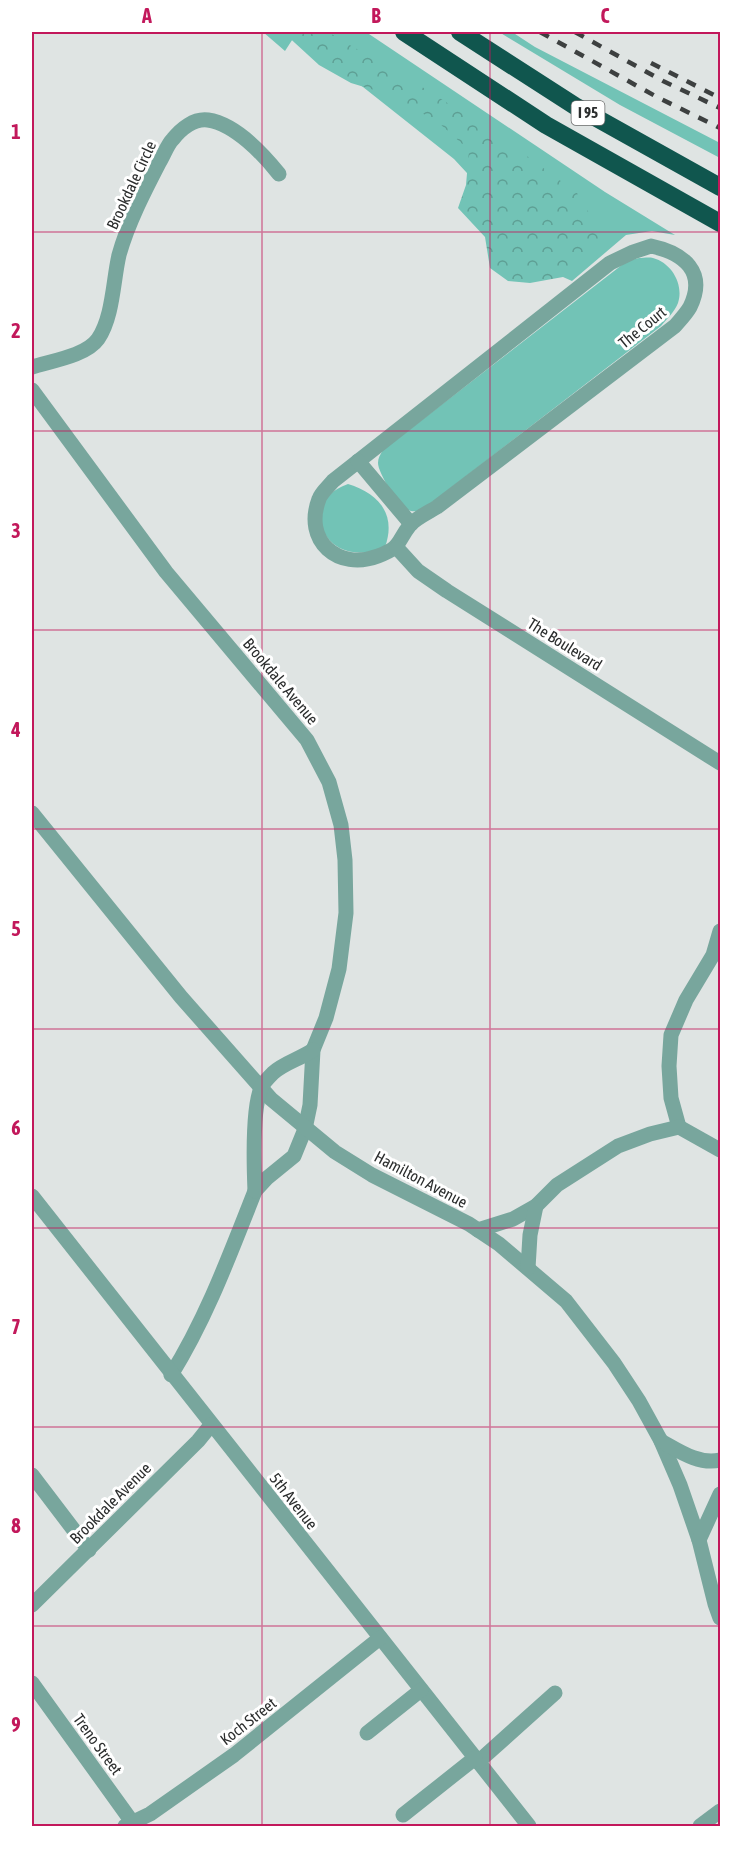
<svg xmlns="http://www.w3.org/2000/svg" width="752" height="1858" viewBox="0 0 752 1858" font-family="'Asap Condensed',sans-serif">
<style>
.grass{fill:#72c3b6}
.forest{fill:url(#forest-crowns)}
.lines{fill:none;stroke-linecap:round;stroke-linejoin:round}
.minor{stroke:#78a69d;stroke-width:15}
.highway{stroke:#10564e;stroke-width:18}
.rail{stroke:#3d4040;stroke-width:4.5;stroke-dasharray:10 10;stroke-linecap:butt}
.grid{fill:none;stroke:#c2185b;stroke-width:1.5;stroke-opacity:0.55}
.labels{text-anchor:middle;stroke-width:6;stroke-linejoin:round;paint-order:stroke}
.shield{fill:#fff;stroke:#6b6c6c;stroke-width:1.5}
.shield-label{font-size:15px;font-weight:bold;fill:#2b2d2d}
.street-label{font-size:16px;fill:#2b2d2d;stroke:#fff}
.neatline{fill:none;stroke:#c2185b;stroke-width:2}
.grid-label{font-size:20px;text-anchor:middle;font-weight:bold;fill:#c2185b}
</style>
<defs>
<pattern id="forest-crowns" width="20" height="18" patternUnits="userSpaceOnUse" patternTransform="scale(1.5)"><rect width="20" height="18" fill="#72c3b6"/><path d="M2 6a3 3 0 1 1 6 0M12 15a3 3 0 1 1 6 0" fill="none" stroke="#5e9f94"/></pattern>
</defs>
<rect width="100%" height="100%" fill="#dfe4e3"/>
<g class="grass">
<path d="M263,32h103l239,160 70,43 -23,-4 -26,4 -54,46 -9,-4 -109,-118 -158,-125 -11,17z"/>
<path d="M499,32h13l23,15 185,96v15l-100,-53z"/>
<path d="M639,258c4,0 10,-1 14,0 19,5 31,27 25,45 -3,8 -11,16 -17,23l-235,181c-6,3 -11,6 -18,3 -10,-5 -30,-37 -30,-47 0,-5 2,-8 5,-13l244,-189z"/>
<path d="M348,484c30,9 49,30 37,63 -62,26 -89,-46 -37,-63z"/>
</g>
<path class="forest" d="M283,32h46l10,7 69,39 96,61 73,54 24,40 -6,14 -32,30 -33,6 -22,-2 -18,-13 -5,-31 -27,-29 8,-23 3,-35 -29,-26 -46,-28 -43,-13 -32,-18z"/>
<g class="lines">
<g class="minor">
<path d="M651,246c33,7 56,26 39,61 -4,7 -10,13 -15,19l-238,181c-8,5 -21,11 -27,18 -14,18 -8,22 -32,31 -40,15 -75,-15 -59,-57 2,-6 10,-13 14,-18l277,-218 23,-11z"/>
<path d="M32,367c19,-6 54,-11 66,-28 15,-22 15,-58 21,-84 9,-32 25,-63 40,-92 5,-8 8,-18 14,-24 8,-10 21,-21 35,-19 27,4 55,34 71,54"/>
<path d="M32,390l134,182 141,168 22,42 12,43 4,35 1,53 -7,56 -13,49 -13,32 -3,55 -5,24 -11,27 -27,22 -12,13c-25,63 -48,126 -84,184"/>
<path d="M358,461l53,63"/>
<path d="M397,548l21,23 29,20 273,172"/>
<path d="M32,813l149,184 90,102 64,53 37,23 97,49 30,20 67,57 48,62 25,38 22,40 19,44 19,55 16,64 5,14"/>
<path d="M679,1127l-8,-29 -2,-32 2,-31 15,-35 27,-45 7,-24"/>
<path d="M255,1191c-1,-24 -3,-81 6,-103 2,-5 8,-11 12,-15 11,-10 27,-14 40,-23"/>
<path d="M32,1196l497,630"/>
<path d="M478,1230l35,-11 23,-13 21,-21 61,-39 32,-12 29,-7 41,23"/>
<path d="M528,1268l2,-33 6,-29"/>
<path d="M661,1441c18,10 38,24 59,19"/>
<path d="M32,1475l57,75"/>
<path d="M699,1540l21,-46"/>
<path d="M32,1605l166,-164 13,-16"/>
<path d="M32,1683l103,143"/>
<path d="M367,1733l54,-43"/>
<path d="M478,1762l77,-69"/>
<path d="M403,1815l72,-57"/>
<path d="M125,1826l25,-12 84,-59 146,-117"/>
<path d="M700,1826l20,-15"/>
</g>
<g class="highway">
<path d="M404,32l142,93 174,98"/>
<path d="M460,32l115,74 145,81"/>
</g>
<g class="rail">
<path d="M540,32l117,65 63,31"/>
<path d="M575,32l88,49 57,27"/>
<path d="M651,63l69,35"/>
</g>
</g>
<path class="grid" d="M262,32v1794M490,32v1794M32,232h688M32,431h688M32,630h688M32,829h688M32,1029h688M32,1228h688M32,1427h688M32,1626h688"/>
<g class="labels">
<rect class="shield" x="571.5" y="101" width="33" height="24" rx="4.5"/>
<g class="shield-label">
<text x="588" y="118">I 95</text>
</g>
<g class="street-label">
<text transform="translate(131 185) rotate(-65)" y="6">Brookdale Circle</text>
<text transform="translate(642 327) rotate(-39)" y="6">The Court</text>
<text transform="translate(565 644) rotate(32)" y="6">The Boulevard</text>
<text transform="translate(281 681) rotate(50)" y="6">Brookdale Avenue</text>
<text transform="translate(421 1179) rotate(28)" y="6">Hamilton Avenue</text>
<text transform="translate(294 1501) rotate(52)" y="6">5th Avenue</text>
<text transform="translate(110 1503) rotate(-45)" y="6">Brookdale Avenue</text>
<text transform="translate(248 1721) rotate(-38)" y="6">Koch Street</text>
<text transform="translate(98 1744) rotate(54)" y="6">Treno Street</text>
</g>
</g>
<rect width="752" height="1858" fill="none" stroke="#ffffff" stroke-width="66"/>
<rect x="33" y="33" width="686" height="1792" class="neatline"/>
<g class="grid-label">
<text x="147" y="23">A</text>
<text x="376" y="23">B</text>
<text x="605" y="23">C</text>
<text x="16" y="139">1</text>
<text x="16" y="338">2</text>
<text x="16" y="538">3</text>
<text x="16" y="737">4</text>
<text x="16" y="936">5</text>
<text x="16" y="1135">6</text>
<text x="16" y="1334">7</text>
<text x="16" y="1533">8</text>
<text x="16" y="1732">9</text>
</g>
</svg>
